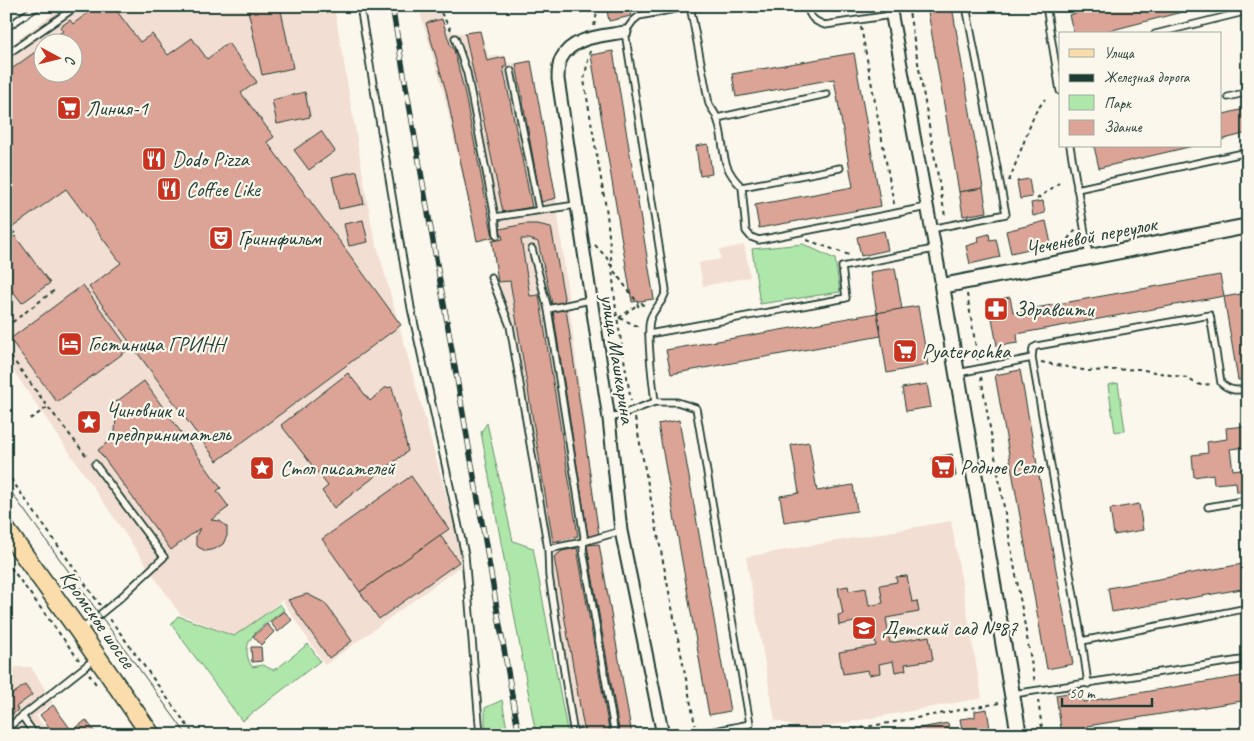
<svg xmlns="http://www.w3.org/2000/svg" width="1254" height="741" viewBox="0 0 1254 741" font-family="Caveat,sans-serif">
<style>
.built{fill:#f2ded2;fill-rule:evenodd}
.green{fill:#afe7aa;stroke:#67926f}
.building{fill:#dca496;stroke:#1f3d34}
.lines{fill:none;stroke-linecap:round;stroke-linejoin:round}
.service-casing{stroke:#1f3d34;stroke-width:9}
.minor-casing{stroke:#1f3d34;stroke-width:15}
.tertiary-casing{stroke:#1f3d34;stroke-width:18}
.primary-casing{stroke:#1f3d34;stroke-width:21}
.path{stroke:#1f3d34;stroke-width:2;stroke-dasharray:4 4;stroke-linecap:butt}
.service{stroke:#fbf7ec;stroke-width:5.5}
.minor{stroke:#fbf7ec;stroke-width:11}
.tertiary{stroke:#fbf7ec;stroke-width:14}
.primary{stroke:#fbddab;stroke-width:18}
.tram{stroke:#1f3d34;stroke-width:1}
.rail-casing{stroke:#1f3d34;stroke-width:5.5}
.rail{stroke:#fbf7ec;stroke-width:4;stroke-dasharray:11;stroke-linecap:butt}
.labels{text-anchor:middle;stroke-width:4.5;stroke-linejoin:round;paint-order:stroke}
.poi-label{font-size:21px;fill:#1f3d34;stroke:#fbf7ec;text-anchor:start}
.street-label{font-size:21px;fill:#1f3d34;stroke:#fbf7ec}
</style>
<rect width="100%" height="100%" fill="#fbf7ec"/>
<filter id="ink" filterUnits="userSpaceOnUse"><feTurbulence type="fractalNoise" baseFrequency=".02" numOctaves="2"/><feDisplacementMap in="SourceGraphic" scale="10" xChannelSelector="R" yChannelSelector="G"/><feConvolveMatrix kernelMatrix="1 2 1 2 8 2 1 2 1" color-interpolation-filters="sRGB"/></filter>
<g filter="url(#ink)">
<g class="built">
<path d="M63,6h271l38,222 93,335 -140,102 -43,-65 -45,37 -57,-23 -174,-254v-311zM42,42h30v30h-30z"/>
<path d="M418,6h19l11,25 11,2 21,-2 9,26 16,-2 3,9 23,-3 25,137 40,323 36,214h-53l-88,-496 -14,2 -34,-151z"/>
<path d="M744,245l6,32 -47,9 -4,-23 22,-4 -2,-9z"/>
<path d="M951,521l31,177 -177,32 -30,-10 -29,-163z"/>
<path d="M16,667h15l22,35 -17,14 15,19h-45v-62z"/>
</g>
<g class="green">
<path d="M803,244l32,15 5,33 -80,12 -8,-55z"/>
<path d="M1118,383l7,47 -10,2 -7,-47z"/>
<path d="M487,423l26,118 20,7 35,187h-32l-55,-303z"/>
<path d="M280,604l4,6c-19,15 -49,29 -32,57l11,-2 10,5 6,-3 29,-23 12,17 -78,60 -71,-97 7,-8 56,20z"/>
<path d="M502,700l6,35h-23v-27z"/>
</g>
<g class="building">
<path d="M97,6h16l27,36 12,-8 16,21 24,-17 15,21 21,-16 29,39 -16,11 33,44 -7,5 134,183 -184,136 -128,-174 32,-24 -55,-74 -60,43v-159l36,-26v25h30v-30h-24l15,-11 -3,-4 10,-7 3,4z"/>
<path d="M264,6h16l13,62 -31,7 -14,-65z"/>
<path d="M606,6h23l2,10 -22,5z"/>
<path d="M927,6h25l31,182 -24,4z"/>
<path d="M1103,6h102l-108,28h-23l-5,-19z"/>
<path d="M442,19l8,25 4,6 10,40 29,147 -16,4 -31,-150 -20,-68z"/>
<path d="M480,31l7,30 18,-4 2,10h-4l29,140 -29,5 -38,-179z"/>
<path d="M613,51l41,248 -22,3 -41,-247z"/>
<path d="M854,53l27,153 -122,22 -4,-23 98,-18 -19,-108 -98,18 -4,-23z"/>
<path d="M531,61l25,137 -15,4 -25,-138z"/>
<path d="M305,92l5,25 -33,7 -5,-24z"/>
<path d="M1248,108v25l-28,7v-25z"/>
<path d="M321,131l14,20 -26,19 -15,-20z"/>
<path d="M708,144l4,30 -12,2 -4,-30z"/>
<path d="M1094,146h99l-94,22z"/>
<path d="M357,171l7,33 -25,5 -7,-32z"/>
<path d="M1029,179l3,18 -12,2 -3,-18z"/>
<path d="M983,188l4,24 -24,4 -4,-24z"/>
<path d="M1043,201l2,12 -12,3 -2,-13z"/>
<path d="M363,220l5,22 -19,4 -5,-22z"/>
<path d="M1046,221l5,23 -40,9 -5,-22z"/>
<path d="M525,224h12l14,3 14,76 -13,1 -14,-62 -9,-3h-8l9,57 9,-1 39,241 -25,6 -43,-261 -12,1 -6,-41 11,-2 -3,-10z"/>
<path d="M884,231l4,19 -27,6 -4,-19z"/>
<path d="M989,234l1,6 6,-1 4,18 -30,7 -4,-18 13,-4 -1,-5z"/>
<path d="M15,236l35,47 -28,20 -16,-21v-40z"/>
<path d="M895,268l7,41 -25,4 -7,-41z"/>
<path d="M1220,275l4,21 -207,38 1,9 -21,3 -8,-45 21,-4 3,15z"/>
<path d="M83,285l46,64 -72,53 -47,-63z"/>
<path d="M1246,293l2,12v74l-10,1 -14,-83z"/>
<path d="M918,306l10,59 -41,8 -10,-60z"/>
<path d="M566,309l33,226 -11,2 -35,-226z"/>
<path d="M877,313l4,23 -210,38 -5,-24z"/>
<path d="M1020,370l53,294 -26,5 -52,-294z"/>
<path d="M348,373l22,28 15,-13 7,-1 16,64 -74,57 -12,-17 6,-5 -47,-61z"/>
<path d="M144,381l77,107 -4,3 12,16 -18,13 9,1 7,6v9l-4,8 -8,5 -9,2 -8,-4 -2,-4v-7l4,-8 -29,22 -73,-100 10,-8 7,-10 1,-15 -4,-12z"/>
<path d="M927,384l4,23 -25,4 -4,-23z"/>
<path d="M679,420l51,291 -21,4 -51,-291z"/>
<path d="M1246,426l2,21 -18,2 3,21 15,-2v23l-11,1 -1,-10 -22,2 -1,-10 -19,3 -2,-22 16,-2 -1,-11 20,-3 -1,-11z"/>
<path d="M809,442l8,49 36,-6 4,26 -73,11 -4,-26 19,-3 -8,-48z"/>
<path d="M952,454l4,22 -20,3 -4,-21z"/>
<path d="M411,476l38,53 -89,63 -38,-53z"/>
<path d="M1139,504l4,26 -29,5 -4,-26z"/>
<path d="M440,535l19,27 -80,57 -19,-27z"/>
<path d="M599,544l33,191h-12l-33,-190z"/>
<path d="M577,548l33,187h-25l-31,-178 8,-6z"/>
<path d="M1243,564l4,24 -135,24 -4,-24z"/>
<path d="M907,576l5,26 5,-1 2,11 -33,6 4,25 39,-7 4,24 -28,4 1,6 -11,2 -2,-11 -14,3 1,9 -11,2 -1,-5 -25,4 -4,-22 37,-6 -5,-27 -32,6 -1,-10 5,-1 -5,-26 10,-2 1,5 17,-3 3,18 14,-3 -3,-18 17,-3 -1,-5z"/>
<path d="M307,594l18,9 27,38 -23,17 -41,-58z"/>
<path d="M284,611l8,9 -14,12 -8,-10z"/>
<path d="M267,624l7,8 -13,13 -8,-9z"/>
<path d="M251,647h10l1,14 -10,1z"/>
<path d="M1248,675v25l-161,26 1,9h-26l-6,-40 25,-4 2,11z"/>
<path d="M25,685l7,10 -16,12 2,3 -12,9v-20z"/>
<path d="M53,705l19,26 14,-11 11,15h-42l-15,-20z"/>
<path d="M987,709l4,26h-28l-3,-16 15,-2v-6z"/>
<path d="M948,723l2,12h-69z"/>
</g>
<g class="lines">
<defs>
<g id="service">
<path d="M360,6l51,302 54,247 15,180"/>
<path d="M690,6l19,98c3,5 6,9 8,14 10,28 0,46 25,69l4,44 5,6 8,3 168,-33"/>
<path d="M807,6c3,12 7,15 18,19l66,-10"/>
<path d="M1046,6l14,85"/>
<path d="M6,28l32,-22"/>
<path d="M1155,34l93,-23"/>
<path d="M455,38l12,35 28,144 81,-12"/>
<path d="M6,55l71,-49"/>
<path d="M511,71l28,139"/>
<path d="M1228,97l20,-5"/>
<path d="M717,118l110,-24"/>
<path d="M1070,146l19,110"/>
<path d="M742,187l98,-19"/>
<path d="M1077,189l171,-37"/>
<path d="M495,217l2,18"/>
<path d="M931,229l75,-15 -40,-208"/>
<path d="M532,249l16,60 42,-9"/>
<path d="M491,277l19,49 38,223 1,27 25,159"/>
<path d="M548,309l36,227 -1,14 32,185"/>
<path d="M649,334l197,-36 -4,-31 92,-18"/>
<path d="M1032,358l50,283 6,43"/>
<path d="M958,373l74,-15 1,-10 4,-2 173,-31 11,68c9,8 15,8 27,6"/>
<path d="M655,402c-2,-18 -9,-67 -5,-82 3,-12 14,-17 16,-30l-41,-258 8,-11 6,-5 51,-10"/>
<path d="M609,419l46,-17h22l19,6 54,316 -55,11"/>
<path d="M1208,507l40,-7"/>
<path d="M548,549l35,-7 38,-11"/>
<path d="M81,630l39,-32 44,-41 -69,-93"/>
<path d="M1082,641l166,-33"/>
<path d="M1013,694l235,-35"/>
<path d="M22,716l13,19"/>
<path d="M6,729l90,-71"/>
</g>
<g id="minor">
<path d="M890,6l52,280"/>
<path d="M625,32c-21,4 -53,4 -64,27 -3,6 -3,13 -3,20l51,340 12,112 42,204"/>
</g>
<path id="tertiary" d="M1019,735l-77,-449 306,-60"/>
<path id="primary" d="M6,530l73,101 72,104"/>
</defs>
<use href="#service" class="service-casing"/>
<use href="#minor" class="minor-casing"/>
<use href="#tertiary" class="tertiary-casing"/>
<use href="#primary" class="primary-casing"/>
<g class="path">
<path d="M437,6l14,24"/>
<path d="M908,6l37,210"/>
<path d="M594,26l3,-13v-7"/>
<path d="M861,27l33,177"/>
<path d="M590,51l-6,29 23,134 9,97 15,90"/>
<path d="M1009,181l26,-68 10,-14"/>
<path d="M1037,199l22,-16"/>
<path d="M6,238l9,-6"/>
<path d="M807,240l45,16"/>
<path d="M595,245l12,13 4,8"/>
<path d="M1054,246l9,-2 13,-14"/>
<path d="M614,271l23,31 1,4 3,1 2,-2 -2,-4 -4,1"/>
<path d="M967,294l11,66"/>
<path d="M605,311l34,16"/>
<path d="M619,318l18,-13"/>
<path d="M6,327l50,-38"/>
<path d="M6,350l42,57 40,51"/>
<path d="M1041,362l47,9 50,-2 49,9 8,5 6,2 11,-1"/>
<path d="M981,377l54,306"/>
<path d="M635,418l60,307"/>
<path d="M30,419l18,-12"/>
<path d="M6,472l94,133"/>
<path d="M6,561l73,99"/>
<path d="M110,619l84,116"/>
<path d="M89,674l9,13"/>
<path d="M1038,700l5,35"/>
<path d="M822,735l177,-32"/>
</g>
<use href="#service" class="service"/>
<use href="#minor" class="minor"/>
<use href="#tertiary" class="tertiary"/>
<use href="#primary" class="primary"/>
<path class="tram" d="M6,485l181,250"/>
<defs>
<path id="rail" d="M392,6l127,729"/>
</defs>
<use href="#rail" class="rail-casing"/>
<use href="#rail" class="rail"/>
</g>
</g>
<defs>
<symbol id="supermarket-square" viewBox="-11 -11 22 22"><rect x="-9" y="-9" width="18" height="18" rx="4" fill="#c8321e" stroke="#fbf7ec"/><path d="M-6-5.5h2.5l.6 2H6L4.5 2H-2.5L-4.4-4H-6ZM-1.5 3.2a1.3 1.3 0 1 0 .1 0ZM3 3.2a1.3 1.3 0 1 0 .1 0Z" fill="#fff"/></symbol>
<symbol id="restaurant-square" viewBox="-11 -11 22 22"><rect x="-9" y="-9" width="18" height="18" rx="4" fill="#c8321e" stroke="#fbf7ec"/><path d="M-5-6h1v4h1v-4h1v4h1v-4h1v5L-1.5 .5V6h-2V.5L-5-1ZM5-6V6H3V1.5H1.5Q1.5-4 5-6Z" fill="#fff"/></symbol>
<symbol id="theatre-square" viewBox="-11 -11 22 22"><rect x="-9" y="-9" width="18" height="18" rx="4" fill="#c8321e" stroke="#fbf7ec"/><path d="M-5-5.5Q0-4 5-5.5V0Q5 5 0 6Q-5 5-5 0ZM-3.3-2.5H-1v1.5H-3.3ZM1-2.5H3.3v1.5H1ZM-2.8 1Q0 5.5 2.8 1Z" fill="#fff"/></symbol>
<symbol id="pharmacy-square" viewBox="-11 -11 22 22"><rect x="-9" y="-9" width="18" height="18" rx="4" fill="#c8321e" stroke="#fbf7ec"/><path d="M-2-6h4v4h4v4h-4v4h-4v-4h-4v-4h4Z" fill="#fff"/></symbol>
<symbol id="hotel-square" viewBox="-11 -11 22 22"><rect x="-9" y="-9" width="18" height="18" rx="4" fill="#c8321e" stroke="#fbf7ec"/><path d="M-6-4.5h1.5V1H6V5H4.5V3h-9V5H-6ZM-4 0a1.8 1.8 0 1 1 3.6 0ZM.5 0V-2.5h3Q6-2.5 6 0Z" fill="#fff"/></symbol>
<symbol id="sight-square" viewBox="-11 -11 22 22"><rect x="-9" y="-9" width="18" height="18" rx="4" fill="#c8321e" stroke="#fbf7ec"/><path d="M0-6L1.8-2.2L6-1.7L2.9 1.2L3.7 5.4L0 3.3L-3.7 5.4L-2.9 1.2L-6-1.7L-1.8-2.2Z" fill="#fff"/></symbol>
<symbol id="school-square" viewBox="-11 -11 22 22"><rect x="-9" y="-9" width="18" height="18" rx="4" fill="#c8321e" stroke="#fbf7ec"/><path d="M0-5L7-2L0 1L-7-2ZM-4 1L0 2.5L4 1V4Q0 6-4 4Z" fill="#fff"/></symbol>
</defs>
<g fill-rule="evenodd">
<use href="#supermarket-square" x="55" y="94" width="28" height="28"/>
<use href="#restaurant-square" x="140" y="145" width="28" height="28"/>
<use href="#restaurant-square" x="155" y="175" width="28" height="28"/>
<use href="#theatre-square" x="207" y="224" width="28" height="28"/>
<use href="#pharmacy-square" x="982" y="295" width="28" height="28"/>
<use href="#hotel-square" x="56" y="330" width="28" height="28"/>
<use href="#supermarket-square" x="891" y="337" width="28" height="28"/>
<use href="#sight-square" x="75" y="408" width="28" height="28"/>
<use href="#supermarket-square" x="929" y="453" width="28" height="28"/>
<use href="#sight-square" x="248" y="454" width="28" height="28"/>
<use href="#school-square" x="850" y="614" width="28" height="28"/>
</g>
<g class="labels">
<g class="poi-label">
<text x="86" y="115">Линия-1</text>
<text x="172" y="166">Dodo Pizza</text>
<text x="186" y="196">Coffee Like</text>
<text x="238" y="245">Гриннфильм</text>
<text x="1014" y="316">Здравсити</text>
<text x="88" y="351">Гостиница ГРИНН</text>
<text x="922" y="358">Pyaterochka</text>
<text x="106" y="417">Чиновник и<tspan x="106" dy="24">предприниматель</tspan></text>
<text x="960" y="474">Родное Село</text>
<text x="280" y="475">Стол писателей</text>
<text x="882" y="635">Детский сад №87</text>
</g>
<g class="street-label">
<text transform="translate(1091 236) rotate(-11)" y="7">Чеченевой переулок</text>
<text transform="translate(618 359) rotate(81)" y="7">улица Машкарина</text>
<text transform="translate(98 619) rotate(55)" y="7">Кромское шоссе</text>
</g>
</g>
<rect width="1254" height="741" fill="none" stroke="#fbf7ec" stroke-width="25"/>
<rect x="12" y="12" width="1229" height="716" fill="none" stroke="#1f3d34" stroke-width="2" filter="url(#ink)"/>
<rect x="1059" y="32" width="162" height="115" fill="#fbf7ec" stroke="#a3ada2"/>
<rect x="1069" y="49" width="25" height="8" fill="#fbddab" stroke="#a3ada2"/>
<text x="1104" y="58" font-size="15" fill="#1f3d34">Улица</text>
<rect x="1069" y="74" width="25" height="8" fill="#1f3d34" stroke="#a3ada2"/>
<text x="1104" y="82" font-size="15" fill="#1f3d34">Железная дорога</text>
<rect x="1069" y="95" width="25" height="15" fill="#afe7aa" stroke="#a3ada2"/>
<text x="1104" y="108" font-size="15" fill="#1f3d34">Парк</text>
<rect x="1069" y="120" width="25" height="15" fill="#dca496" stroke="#a3ada2"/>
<text x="1104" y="132" font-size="15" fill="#1f3d34">Здание</text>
<g transform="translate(58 58) rotate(97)"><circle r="24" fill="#fbf7ec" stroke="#a3ada2"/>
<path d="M0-4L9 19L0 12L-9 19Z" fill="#c8321e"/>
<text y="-8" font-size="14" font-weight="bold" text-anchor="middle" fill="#1f3d34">С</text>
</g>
<path d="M1062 698v8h90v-8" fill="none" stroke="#1f3d34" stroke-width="2.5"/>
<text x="1069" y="698" font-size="15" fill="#1f3d34" stroke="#fbf7ec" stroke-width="4" paint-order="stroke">50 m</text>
</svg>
